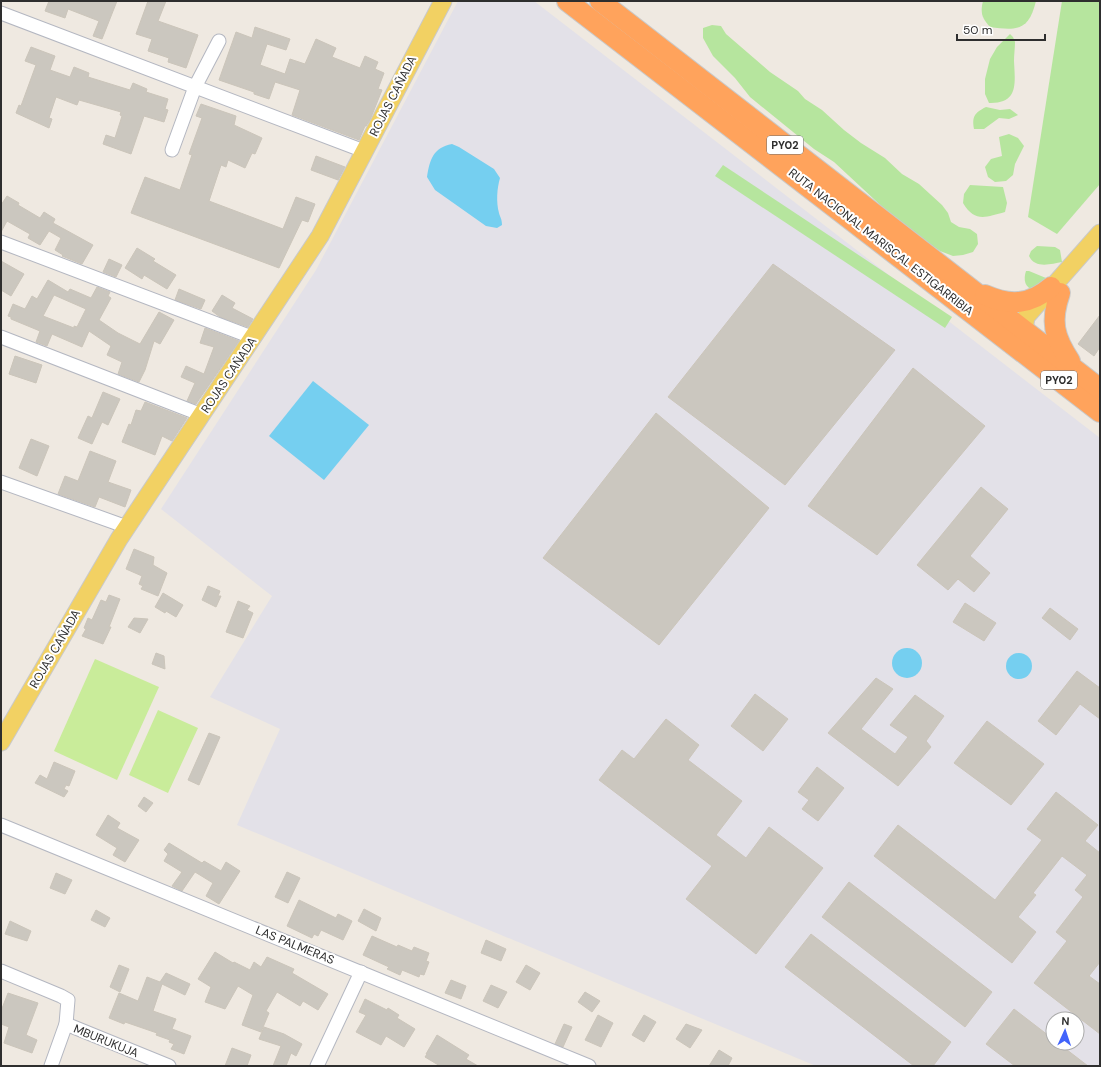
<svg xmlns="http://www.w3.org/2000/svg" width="1101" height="1067" viewBox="0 0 1101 1067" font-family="'DM Sans',sans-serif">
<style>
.industrial{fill:#e3e1e8;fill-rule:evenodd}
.green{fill:#b6e59e}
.pitch{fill:#c9ec9a}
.water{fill:#75cff0}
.building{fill:#cbc7bf;stroke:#cbc5ba;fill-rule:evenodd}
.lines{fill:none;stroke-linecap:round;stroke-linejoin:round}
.minor-casing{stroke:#b4b7c1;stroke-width:15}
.major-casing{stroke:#c9c9c9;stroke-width:19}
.highway-casing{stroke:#c9c9c9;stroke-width:22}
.minor{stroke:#fff;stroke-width:13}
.major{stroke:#f2d163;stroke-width:17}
.highway{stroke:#ffa35c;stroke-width:20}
.labels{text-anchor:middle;stroke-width:4;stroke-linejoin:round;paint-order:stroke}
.shield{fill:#fff;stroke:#6d6d6d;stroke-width:1}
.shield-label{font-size:11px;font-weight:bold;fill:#2e2e2e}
.street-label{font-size:12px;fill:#2e2e2e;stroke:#fff}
</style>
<rect width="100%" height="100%" fill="#efe9e1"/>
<path class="industrial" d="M458,1h76l566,437v628h-284l-579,-241 43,-96 -70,-32 62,-101 -111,-87 155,-239zM1053,1019h24v24h-24z"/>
<g class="green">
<path d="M983,1h53c-7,29 -18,30 -46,26 -8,-9 -10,-14 -7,-26z"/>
<path d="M1062,1h38v183l-43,50 -29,-17z"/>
<path d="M712,25l9,1 5,8 44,38 28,19 7,8 17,11 22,20 17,13 24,15 17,16 17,10 23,21 6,8 3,9 8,5 11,2 7,5 1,10 -5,8 -10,3 -10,1 -13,-5 -36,-24 -70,-65 -20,-13 -64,-52 -15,-19 -22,-22 -10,-18v-10z"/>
<path d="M1010,34l3,3 2,5c0,6 -1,12 -1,19 1,22 5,43 -25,42l-4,-9v-15l5,-20 7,-12z"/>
<path d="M986,107l14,3 10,-1 8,6 -9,4 -10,-1 -15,11h-10c-2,-12 0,-16 12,-22z"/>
<path d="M1009,134l9,4 6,8 -9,18 -2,11 -7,6 -11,1 -7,-5 -3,-10 6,-8 11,-3 -3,-19z"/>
<path d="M723,165l229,152 -7,11 -230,-152z"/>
<path d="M970,185l33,2 4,16 -2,9c-19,5 -30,11 -42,-9l1,-9z"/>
<path d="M1037,246l18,1 5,3 2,12c-11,2 -27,7 -33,-6l2,-5z"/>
<path d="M1026,271h3l17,7 1,3 -13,9c-9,-2 -11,-10 -8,-19z"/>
</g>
<g class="pitch">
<path d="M95,659l64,28 -42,93 -63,-29z"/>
<path d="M158,710l40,18 -30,65 -39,-18z"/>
</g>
<g class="water">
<path d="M452,144l7,3 35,22 6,9c-3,10 -4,24 -1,35 1,4 3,6 3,12l-5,3 -11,-2 -51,-36 -8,-13c3,-18 6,-29 25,-33z"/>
<path d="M313,381l56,44 -45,55 -55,-44z"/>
<circle cx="907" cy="663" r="15"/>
<circle cx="1019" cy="666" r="13"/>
</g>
<g class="building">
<path d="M49,1h68l-15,38 -9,-3 6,-15 -31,-12 -3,9 -20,-7z"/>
<path d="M148,1h18l-8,20 40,14 -12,33 -18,-6 1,-4 -21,-7 4,-12 -16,-5z"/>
<path d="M255,27l35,12 -4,11 -19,-6 -7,21 25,9 5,-15 15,5 11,-25 20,9 -4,9 28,11 5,-12 13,6 -3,7 9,4 -6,16 4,1 -12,30 -4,6h-1l-6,14 -67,-25 8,-25 -25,-8 -6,17 -15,-5v-2l-35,-12 17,-48 16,6z"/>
<path d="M31,47l24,9 -5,14 20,7 4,-10 15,6 -1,4 42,13 3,-7 14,6 -1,3 22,7 -3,10 3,1 -4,12 -20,-6 -13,38 -28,-10 3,-9 9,3 7,-22 -2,-1 1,-3 -42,-12 -2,5 -21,-8 -7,21 3,1 -3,9 -33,-15 3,-8 2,1 15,-41 -11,-4z"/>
<path d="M201,104l35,12 -2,9 28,13 -7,16 -3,-1 -7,15 -17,-8 -2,7 -5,-2 -12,36 74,28 13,-32 19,7 -7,18 -6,-2 -23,48 -148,-55 14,-36 35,13 12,-35 -3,-1 13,-36 -6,-2z"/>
<path d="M316,156l29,11 -7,13 -27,-10z"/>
<path d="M7,196l12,7 -1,2 22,13 4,-6 11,7 -2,4 40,22 -11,19 -20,-8 1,-1 -8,-5 6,-12 -12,-7 -9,14 -12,-7 2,-4 -23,-13 -6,11v-27z"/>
<path d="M137,248l18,11 -2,2 23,14 -9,14 -23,-14 -2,4 -17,-11z"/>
<path d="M109,259l13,6 -6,12 -13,-5z"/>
<path d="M1,261l23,13 -13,22 -10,-6z"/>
<path d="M773,264l122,86 -110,135 -117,-88z"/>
<path d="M48,280l20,12 2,-3 21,9 6,-11 13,5 -2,4 3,2 -12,22 19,13 22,11 19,-32 15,8 -14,24 -6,-3 -9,29 -6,12 -21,-8 4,-12 -15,-7 4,-9 -22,-15 -7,16 -30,-13 -5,12 -11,-4 4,-11 -29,-12v-2l-3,-1 5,-12 12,5 7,-13 5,3zM54,295l32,14 -9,18 -3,-1v2l-31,-12z"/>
<path d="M179,289l26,11 -4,9 -26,-9z"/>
<path d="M222,295l13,8 -3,5 21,11 -5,8 -28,-10 -8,-6z"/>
<path d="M1100,315v32l-6,9 -16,-12z"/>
<path d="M205,328l34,13 -43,63 -9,-3 8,-18 -14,-6 5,-11 18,8 10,-27 -14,-4z"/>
<path d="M15,356l27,9 -6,18 -27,-9z"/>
<path d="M913,368l72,58 -108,129 -69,-49z"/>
<path d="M103,392l17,7 -12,26 -6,-3 -10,22 -14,-6 10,-22 4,2z"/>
<path d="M145,402l42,16 -15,23 -10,-5 -7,19 -33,-13 7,-18 2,1 5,-15 5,1z"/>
<path d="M656,413l113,95 -110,137 -116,-87z"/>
<path d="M31,439l18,7 -12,30 -18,-8z"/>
<path d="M90,451l26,10 -8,21 23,8 -6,17 -26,-10 -4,10 -37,-13 7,-18 13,5z"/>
<path d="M981,487l27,22 -38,47 20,17 -16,19 -16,-13 -10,11 -31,-25z"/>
<path d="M134,549l20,8 -1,8 14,8 -9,23 -17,-7 2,-3 -4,-2 3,-8 -16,-7z"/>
<path d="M208,586l12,5 -2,5h3l-5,11 -14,-7z"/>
<path d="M163,593l20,12 -7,12 -10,-6 -1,2 -10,-6z"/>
<path d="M109,595l11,4 -11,28h2l-8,17 -21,-8 4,-7 -2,-1 4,-10 4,2 9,-20 5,2z"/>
<path d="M238,601l12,5 -3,4 6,3 -10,25 -17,-6z"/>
<path d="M965,603l31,20 -12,18 -31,-19z"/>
<path d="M1050,608l28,21 -8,11 -28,-22z"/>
<path d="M134,618l14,1 -8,14 -12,-6z"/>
<path d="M156,653l8,3 1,13 -13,-5z"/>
<path d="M1077,671l23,17v31l-20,-15 -24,31 -18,-14z"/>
<path d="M876,678l17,11 -32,40 34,25 13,-17 -18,-12 25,-30 29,21 -18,25 5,6 -33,39 -70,-53z"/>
<path d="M755,694l33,25 -25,32 -32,-25z"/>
<path d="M666,719l33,26 -11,15 54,41 -26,34 30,23 23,-31 54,41 -67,86 -70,-55 26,-33 -113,-86 23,-30 12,9z"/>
<path d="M987,721l57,43 -33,41 -57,-42z"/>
<path d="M209,733l11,4 -21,48 -11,-5z"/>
<path d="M54,762l21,9 -6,15 -3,-1 -2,4 4,2 -4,6 -29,-14 5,-8 7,4z"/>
<path d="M817,767l27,21 -26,33 -16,-12 7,-9 -11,-8z"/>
<path d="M1056,792l42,33 -13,16 15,12v109l-11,14 11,8v50l-66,-51 33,-42 -11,-9 27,-35 -8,-7 12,-15 -25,-19 -29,37 3,2 -18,22 18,15 -24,31 -138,-107 24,-31 97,75 47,-60 -15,-11z"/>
<path d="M144,797l9,6 -7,9 -8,-6z"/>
<path d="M108,815l12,8 -3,5 22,12 -14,22 -12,-7 4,-7 -21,-13z"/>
<path d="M169,843l33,20 2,-2 17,10 5,-9 14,9 -21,33 -13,-8 7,-13 -18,-11 -13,19 -10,-5 10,-14 -18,-11 4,-7 -4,-4z"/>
<path d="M287,872l13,6 -12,25 -13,-6z"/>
<path d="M56,873l16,7 -7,14 -15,-6z"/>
<path d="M849,882l143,110 -27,35 -143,-110z"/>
<path d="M299,900l37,18 2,-4 14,7 -9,19 -22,-10 -3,6 -4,-2 -2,4 -25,-12z"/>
<path d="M364,909l17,9 -5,13 -18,-10z"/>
<path d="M96,910l14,8 -5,9 -14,-7z"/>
<path d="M10,921l21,10 -4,10 -22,-7z"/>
<path d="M811,934l140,108 -18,24h-19l-129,-99z"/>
<path d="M372,936l25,11 1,-2 14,6 2,-4 15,6 -3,8 3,1 -5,13 -4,-1 -1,3 -17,-7 -2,5 -13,-6 2,-2 -26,-12z"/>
<path d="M486,940l20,9 -5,12 -20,-8z"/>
<path d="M215,952l18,11 1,-1 16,8 4,-8 7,5 6,-10 27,12 -2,4 36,21 -10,16 -15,-9 -3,5 -23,-14 -11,19 3,2 -8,19 -19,-7 11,-30 -15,-9 -13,23 -20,-7 6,-15 -13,-8z"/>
<path d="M119,965l10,4 -9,23 -10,-5z"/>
<path d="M526,965l14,8 -10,17 -14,-8z"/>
<path d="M166,973l24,11 -5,11 -23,-11 -9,27 23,8 -4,10 19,7 -7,18 -13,-5 3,-5 -5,-2 1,-2 -14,-5 1,-2 -32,-11 -1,2 -15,-6 10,-25 19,8 9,-24 13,5z"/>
<path d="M451,980l15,6 -5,13 -16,-6z"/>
<path d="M491,985l16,7 -9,16 -15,-7z"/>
<path d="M585,992l15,9 -8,11 -14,-10z"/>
<path d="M8,993l30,10 -12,32 11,5 -5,13 -28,-10 5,-16 -8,-3v-13z"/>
<path d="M365,999l22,11 1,-2 11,7 -2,3 18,11 -11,18 -18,-11 -5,9 -25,-13 10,-17 -7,-3z"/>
<path d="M1014,1009l39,30v4h5l30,23h-73l-29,-22z"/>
<path d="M598,1015l15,8 -12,24 -16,-7z"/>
<path d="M644,1015l12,7 -12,20 -12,-7z"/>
<path d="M564,1024l8,3 -9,20 -8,-3z"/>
<path d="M686,1024l16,6 -12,18 -14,-9z"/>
<path d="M264,1027l20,7 18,10 -6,12 -5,-3 -5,13h-13l8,-20 -22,-7z"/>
<path d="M437,1035l32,20 -3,4 12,7h-38l-15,-9 2,-3h-1z"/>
<path d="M232,1048l19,7 -4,11h-22z"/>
<path d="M719,1050l13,8 -4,8h-19z"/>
</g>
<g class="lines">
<defs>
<g id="minor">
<path d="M1,13l363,138"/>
<path d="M172,150l23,-63 24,-46"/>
<path d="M1,242l253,96"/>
<path d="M1,337l201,78"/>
<path d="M1,482l126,45"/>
<path d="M1,825l588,241"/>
<path d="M1,971l60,25 7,4 -2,24 -15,42"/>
<path d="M66,1024l103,42"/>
<path d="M317,1066l44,-94"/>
</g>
<g id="major">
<path d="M1024,330l2,-13 74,-84"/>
<path d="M1,742l118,-203 201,-303 123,-235"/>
</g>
<g id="highway">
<path d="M567,1l533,411"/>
<path d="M600,1l500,388"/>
<path d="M1060,293c-10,28 -6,44 10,68"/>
<path d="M985,295c25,11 45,10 66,-8"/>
</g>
</defs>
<use href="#minor" class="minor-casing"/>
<use href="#major" class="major-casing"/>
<use href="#highway" class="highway-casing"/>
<use href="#minor" class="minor"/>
<use href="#major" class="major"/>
<use href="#highway" class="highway"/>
</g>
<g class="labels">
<g class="shield">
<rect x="767" y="136" width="36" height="18" rx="3"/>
<rect x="1041" y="371" width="36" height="18" rx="3"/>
</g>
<g class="shield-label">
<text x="785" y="149">PY02</text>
<text x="1059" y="384">PY02</text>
</g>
<g class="street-label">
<text transform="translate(393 96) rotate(-63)" y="4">ROJAS CAÑADA</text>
<text transform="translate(881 242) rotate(38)" y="4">RUTA NACIONAL MARISCAL ESTIGARRIBIA</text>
<text transform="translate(229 375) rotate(-56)" y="4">ROJAS CAÑADA</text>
<text transform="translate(55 649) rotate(-60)" y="4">ROJAS CAÑADA</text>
<text transform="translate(295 945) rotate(22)" y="4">LAS PALMERAS</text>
<text transform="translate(106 1041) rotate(22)" y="4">MBURUKUJA</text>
</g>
</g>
<rect width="1101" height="1067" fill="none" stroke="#2e2e2e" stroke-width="4"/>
<g transform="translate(1065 1031) rotate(3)"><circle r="19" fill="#ffffff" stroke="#ababab"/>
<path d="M0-3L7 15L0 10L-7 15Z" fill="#4264fb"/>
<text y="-6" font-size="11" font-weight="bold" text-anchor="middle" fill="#2e2e2e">N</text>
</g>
<path d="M957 34v6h88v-6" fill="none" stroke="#2e2e2e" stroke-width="2"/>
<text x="963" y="34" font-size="12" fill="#2e2e2e" stroke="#ffffff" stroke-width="3" paint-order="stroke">50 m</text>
</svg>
